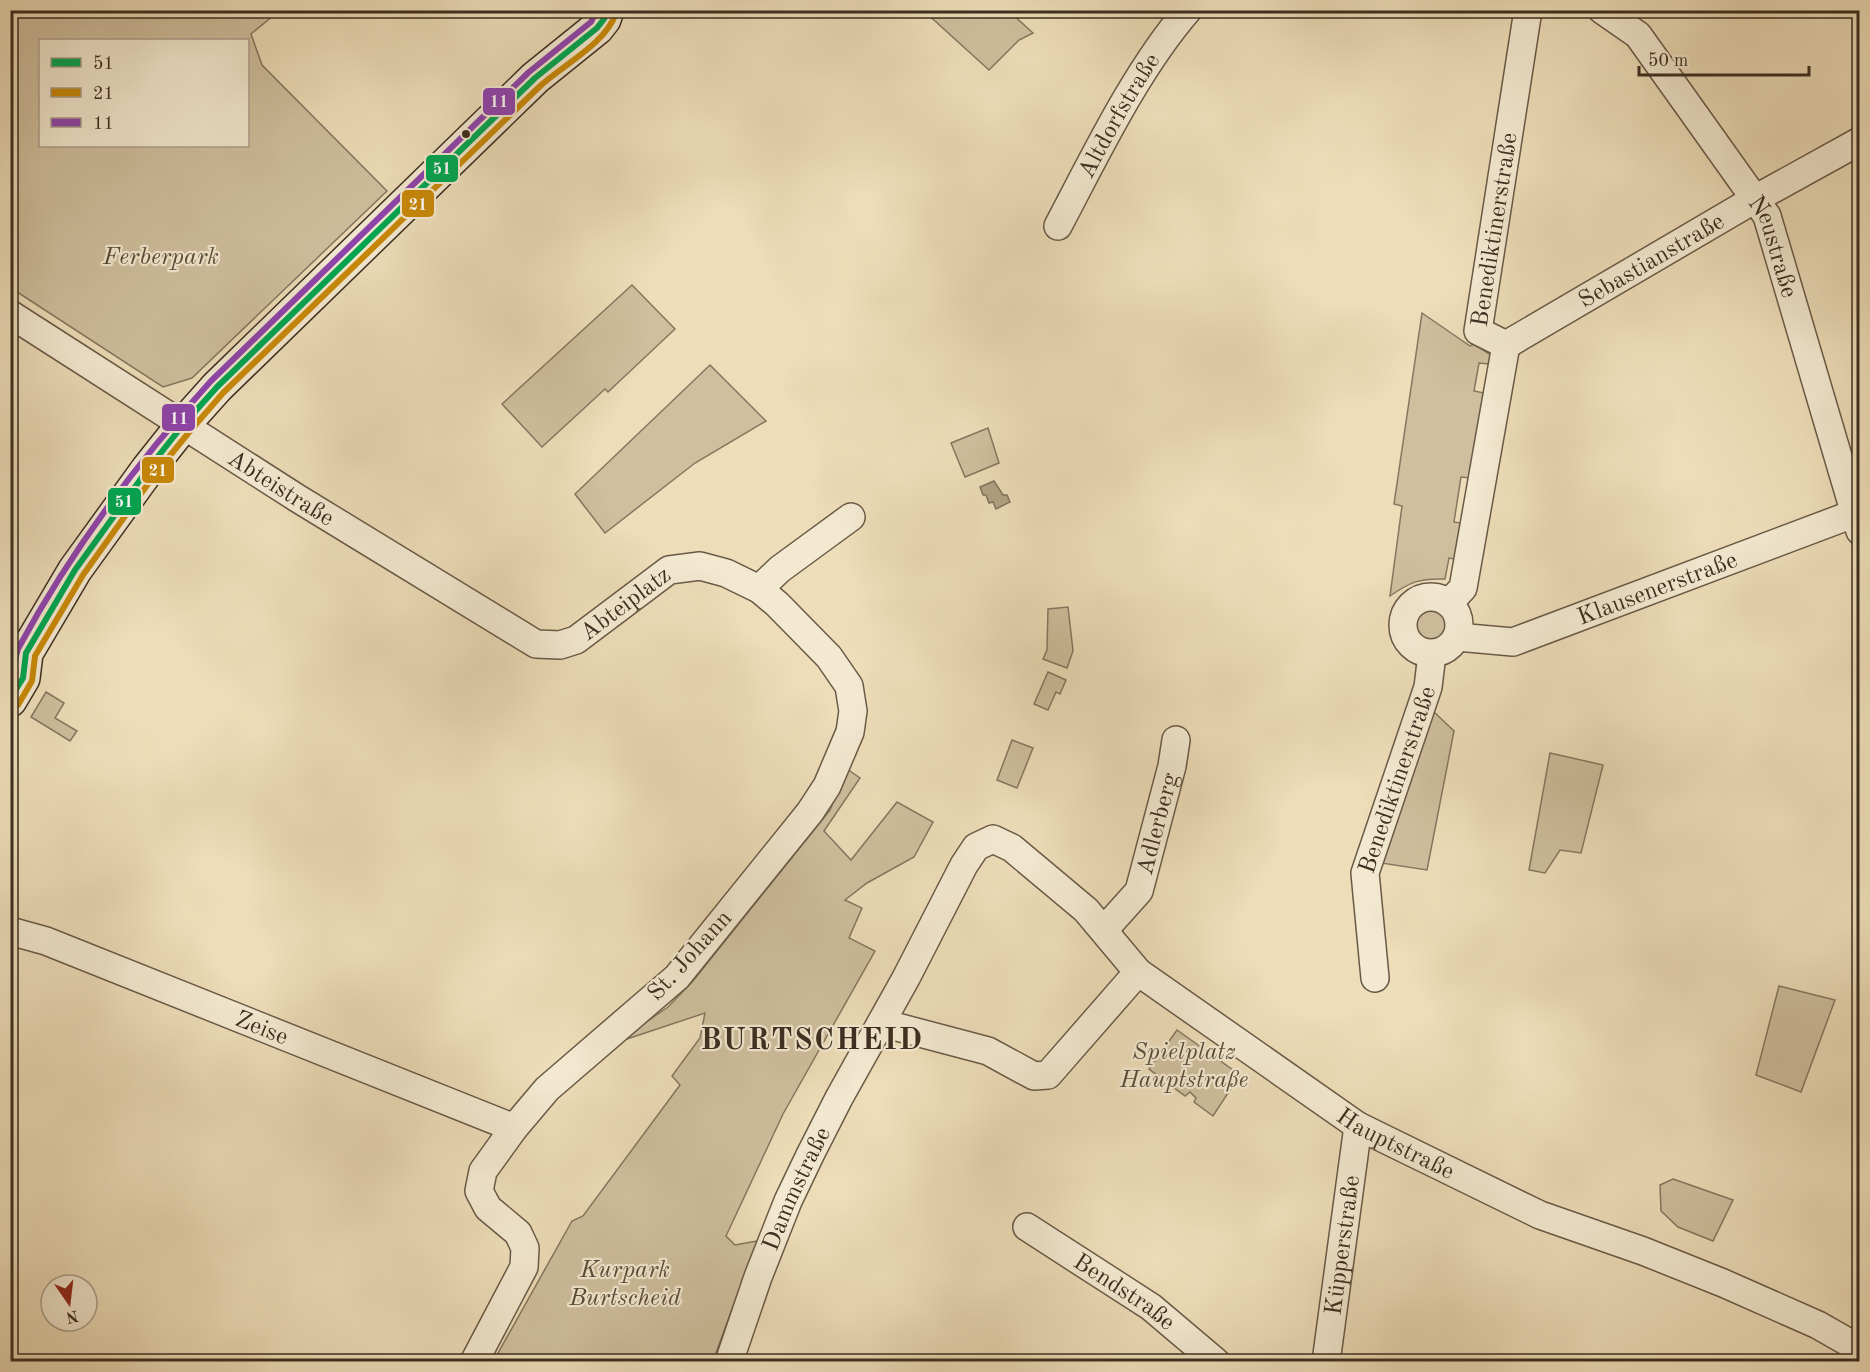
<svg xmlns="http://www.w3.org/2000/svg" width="1870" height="1372" viewBox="0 0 1870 1372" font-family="'Old Standard TT',serif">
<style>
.green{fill:#cfbf9e;stroke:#867660;stroke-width:1.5;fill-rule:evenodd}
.water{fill:#b1a285;stroke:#83745d;stroke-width:1.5}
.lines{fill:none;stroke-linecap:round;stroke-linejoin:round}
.street-casing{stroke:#695a47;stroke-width:30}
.secondary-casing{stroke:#3d2e21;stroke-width:36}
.street{stroke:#f3e9d1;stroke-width:27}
.secondary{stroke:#f3e9d1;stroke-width:33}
.bus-1-casing{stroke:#f3e9d1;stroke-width:10}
.bus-2-casing{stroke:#f3e9d1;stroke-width:10}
.bus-3-casing{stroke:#f3e9d1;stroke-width:10}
.bus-1{stroke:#00a651;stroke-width:6}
.bus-2{stroke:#c88808;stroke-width:6}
.bus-3{stroke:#8e44ad;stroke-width:6}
.bus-dot{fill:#3d2e21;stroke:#f3e9d1;stroke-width:2}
.labels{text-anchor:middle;stroke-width:4.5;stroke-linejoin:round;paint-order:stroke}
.street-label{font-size:24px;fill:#3d2e21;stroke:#f3e9d1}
.park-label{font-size:24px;font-style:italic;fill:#5a4b3a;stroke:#f3e9d1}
.district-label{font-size:30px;font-weight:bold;letter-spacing:1.5px;fill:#3d2e21;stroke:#f3e9d1}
.line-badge{stroke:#f3e9d1;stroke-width:2}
.badge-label{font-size:16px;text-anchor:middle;font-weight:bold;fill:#fff}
</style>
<rect width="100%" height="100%" fill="#edddb8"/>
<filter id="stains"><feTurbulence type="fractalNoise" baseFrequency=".00333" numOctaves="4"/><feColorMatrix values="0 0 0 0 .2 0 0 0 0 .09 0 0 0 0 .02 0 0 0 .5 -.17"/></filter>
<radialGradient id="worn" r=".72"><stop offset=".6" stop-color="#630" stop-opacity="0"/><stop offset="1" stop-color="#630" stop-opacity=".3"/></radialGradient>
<g class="green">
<path d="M10,11h269l-28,23 11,31 125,126 -195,187 -29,9 -152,-99zM40,40h208v106h-208z"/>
<path d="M924,11h85l24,22 -14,7 -30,30z"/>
<path d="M632,285l43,44 -67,63 -3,-3 -63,58 -40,-43z"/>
<path d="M1422,313l48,33 4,-2 26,17 -1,4 -20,-2 -5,28 20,4 -14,84 -19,-2 -7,45 19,3 -7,36 -17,-3 -4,21c-25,-1 -35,3 -55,17l12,-90 -8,-2z"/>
<path d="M710,365l56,56 -71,42 -90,70 -30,-39z"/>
<path d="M988,428l11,35 -34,14 -14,-34z"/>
<circle cx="1432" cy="624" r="20"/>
<path d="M1068,607l5,44 -6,17 -24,-9 4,-9 1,-41z"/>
<path d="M1048,672l18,8 -6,14 -4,-2 -8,18 -14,-6z"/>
<path d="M46,692l18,11 -9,15 22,13 -7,10 -39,-24z"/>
<path d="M1433,711l21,20 -27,139 -46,-7z"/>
<path d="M1012,740l21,8 -16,40 -20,-8z"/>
<path d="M1550,753l53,12 -22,88 -21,-3 -15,23 -16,-3z"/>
<path d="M847,769l13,9 -36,53 27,29 46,-58 36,20 -19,35 -47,26 -22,17 17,8 -13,30 26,13 -92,163 -57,122 9,9 22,-4 -44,120 -220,1 79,-141 11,-5 97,-131 -8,-9 28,-38 5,-25 -90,30 53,-36 25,-26 137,-171z"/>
<path d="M1779,986l56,14 -34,92 -45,-17z"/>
<path d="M1177,1030l63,45 -27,41 -19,-14 2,-4 -6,-6 -5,4 -36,-27z"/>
<path d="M1673,1179l60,21 -20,41 -35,-14 -17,-16 -1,-26z"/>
</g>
<path class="water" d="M994,481l9,14h4l3,7 -14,7 -3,-7 -4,1 -3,-8h-3l-3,-8z"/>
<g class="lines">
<defs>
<g id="street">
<path id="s1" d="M1602,10l36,25 129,181 93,315"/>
<path id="s2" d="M1058,226c37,-70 78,-156 130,-216"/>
<path id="s3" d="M10,314l287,184 239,146 24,1 16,-5 93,-70 31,-4 26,7 33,16 18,15 52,53 20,29 4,25 -3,21 -23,54 -17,26 -133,165 -130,112 -33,39 -31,43 -4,20 9,17 30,25 7,15 -1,19 -50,95"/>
<path id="s4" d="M1506,345l249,-146 105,-58"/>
<path id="s5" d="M1506,345l-28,-14 50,-321"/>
<path d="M759,589l21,-20 71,-52"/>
<circle cx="1431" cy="625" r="28"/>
<path d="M1449,603l14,-15 43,-243"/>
<path id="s6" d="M1457,637l56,5 340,-128"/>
<path id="s7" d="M1104,930l35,-39 33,-125 4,-26"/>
<path id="s8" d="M10,931l36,10 468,187"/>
<path id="s9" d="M1375,978l-10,-105 63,-186 4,-33"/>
<path d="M882,1023l106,28 46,25 14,-1 90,-103"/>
<path id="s10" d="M1027,1227l124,80 65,55"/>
<path id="s11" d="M729,1362l29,-85 30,-76 22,-46 29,-57 67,-120 58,-113 12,-18 17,-8 19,9 74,62 52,62 220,154 182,89 103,36 80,32 95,42 42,24"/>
<path id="s12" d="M1326,1362l32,-236"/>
</g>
<path id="secondary" d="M10,700l13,-22 3,-25 49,-83 73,-101 35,-44 34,-38 318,-309 62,-50 7,-9 3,-9"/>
</defs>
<use href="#street" class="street-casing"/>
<use href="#secondary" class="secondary-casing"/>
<use href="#street" class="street"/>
<use href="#secondary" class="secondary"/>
<defs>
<path id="bus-1" d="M10,699l13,-21 3,-25 49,-83 73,-101 35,-44 34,-38 318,-309 62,-50 7,-9 3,-9"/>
<path id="bus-2" d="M18,705l14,-24 3,-25 48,-81 72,-101 35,-43 33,-38c105,-102 210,-204 315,-305 24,-23 67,-43 78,-75"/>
<path id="bus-3" d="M10,681c7,-10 3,-23 9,-34 52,-96 119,-186 192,-266l318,-309 62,-50 6,-12"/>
</defs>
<use href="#bus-1" class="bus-1-casing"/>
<use href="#bus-2" class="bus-2-casing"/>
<use href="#bus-3" class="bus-3-casing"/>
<use href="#bus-1" class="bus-1"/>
<use href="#bus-2" class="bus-2"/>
<use href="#bus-3" class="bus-3"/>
</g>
<circle class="bus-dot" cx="466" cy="134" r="5"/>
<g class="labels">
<g class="street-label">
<text dy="8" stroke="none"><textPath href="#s2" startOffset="126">Altdorfstraße</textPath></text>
<text dy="8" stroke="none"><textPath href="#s5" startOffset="134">Benediktinerstraße</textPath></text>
<text dy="8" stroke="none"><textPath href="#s1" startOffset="297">Neustraße</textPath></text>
<text dy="8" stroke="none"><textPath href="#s4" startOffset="168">Sebastianstraße</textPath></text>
<text dy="8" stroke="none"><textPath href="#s3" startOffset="322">Abteistraße</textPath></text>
<text dy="8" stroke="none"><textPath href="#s6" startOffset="210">Klausenerstraße</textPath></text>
<text dy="8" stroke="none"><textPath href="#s3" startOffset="723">Abteiplatz</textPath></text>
<text dy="8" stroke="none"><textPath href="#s9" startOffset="204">Benediktinerstraße</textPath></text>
<text dy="8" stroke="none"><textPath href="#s7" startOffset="122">Adlerberg</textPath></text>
<text transform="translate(689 955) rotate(-48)" y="8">St. Johann</text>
<text dy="8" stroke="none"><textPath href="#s8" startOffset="270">Zeise</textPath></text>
<text dy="8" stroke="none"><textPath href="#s11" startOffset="1100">Hauptstraße</textPath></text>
<text dy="8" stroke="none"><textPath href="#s11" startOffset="186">Dammstraße</textPath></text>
<text dy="8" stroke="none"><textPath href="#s12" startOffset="118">Küpperstraße</textPath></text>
<text dy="8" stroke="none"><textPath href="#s10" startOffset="117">Bendstraße</textPath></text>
</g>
<g class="park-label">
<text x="161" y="264">Ferberpark</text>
<text x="1184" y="1059">Spielplatz<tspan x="1184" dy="28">Hauptstraße</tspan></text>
<text x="625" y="1277">Kurpark<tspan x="625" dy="28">Burtscheid</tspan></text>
</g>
<g class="district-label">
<text x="812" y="1049">BURTSCHEID</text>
</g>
</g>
<g class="line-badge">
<rect x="482" y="87" width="34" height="29" rx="6" fill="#8e44ad"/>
<rect x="425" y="154" width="34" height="29" rx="6" fill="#00a651"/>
<rect x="401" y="189" width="34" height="29" rx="6" fill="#c88808"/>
<rect x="161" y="403" width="35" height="29" rx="6" fill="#8e44ad"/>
<rect x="141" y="456" width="34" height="28" rx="6" fill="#c88808"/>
<rect x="107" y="487" width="35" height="29" rx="6" fill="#00a651"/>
</g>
<g class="badge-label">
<text x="499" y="107">11</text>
<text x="442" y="174">51</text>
<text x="418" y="210">21</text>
<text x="179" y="424">11</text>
<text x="158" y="476">21</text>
<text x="124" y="507">51</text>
</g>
<rect width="1870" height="1372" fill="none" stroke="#edddb8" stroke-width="36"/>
<rect x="12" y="12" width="1846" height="1348" fill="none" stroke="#3d2e21" stroke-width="3"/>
<rect x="18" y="18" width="1834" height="1336" fill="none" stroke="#3d2e21" stroke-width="1.5"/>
<rect x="39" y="39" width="210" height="108" fill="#f3e9d1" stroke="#aa9e8b" stroke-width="1.5"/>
<rect x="51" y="58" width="30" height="9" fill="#00a651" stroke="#aa9e8b" stroke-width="1.5"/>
<text x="93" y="69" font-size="18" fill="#3d2e21">51</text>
<rect x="51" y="88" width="30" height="9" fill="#c88808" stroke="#aa9e8b" stroke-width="1.5"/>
<text x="93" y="99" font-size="18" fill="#3d2e21">21</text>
<rect x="51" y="118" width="30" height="9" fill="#8e44ad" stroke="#aa9e8b" stroke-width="1.5"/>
<text x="93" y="129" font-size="18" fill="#3d2e21">11</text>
<g transform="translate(69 1303) rotate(166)"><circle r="28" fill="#f3e9d1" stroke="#aa9e8b" stroke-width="1.5"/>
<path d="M0-4.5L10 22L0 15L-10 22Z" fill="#8f2418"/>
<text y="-9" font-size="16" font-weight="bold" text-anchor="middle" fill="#3d2e21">N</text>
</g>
<path d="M1639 66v9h170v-9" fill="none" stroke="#3d2e21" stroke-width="3"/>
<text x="1648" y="66" font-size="18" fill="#3d2e21" stroke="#f3e9d1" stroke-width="4.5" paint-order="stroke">50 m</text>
<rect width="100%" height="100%" filter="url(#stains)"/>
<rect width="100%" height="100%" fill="url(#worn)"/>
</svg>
